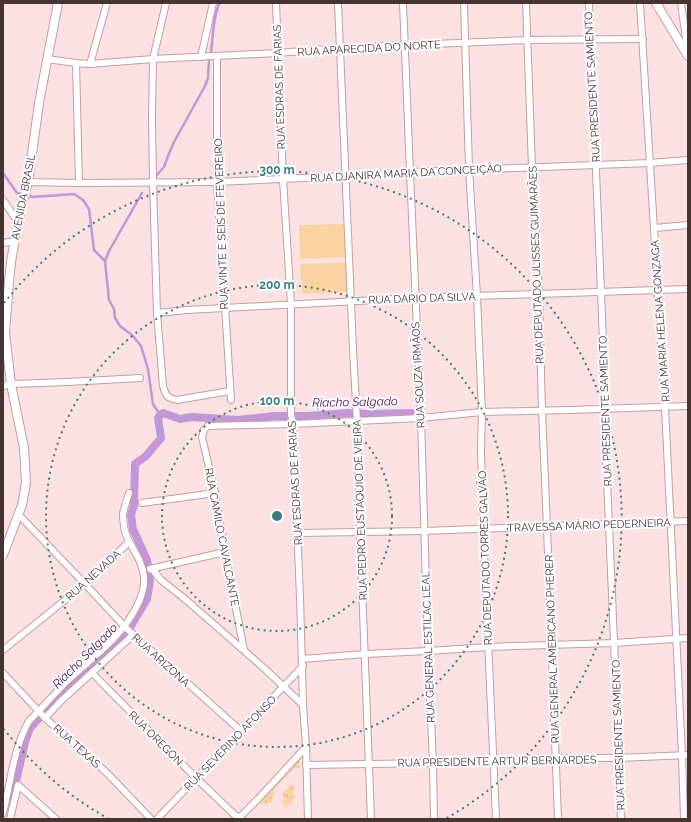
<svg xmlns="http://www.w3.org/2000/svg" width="691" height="822" viewBox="0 0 691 822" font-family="Raleway,sans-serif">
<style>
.grass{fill:url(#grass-dots)}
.park{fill:url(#park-crowns)}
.garden{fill:#fbd3a0}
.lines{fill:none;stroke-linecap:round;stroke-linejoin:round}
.stream{stroke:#c297d8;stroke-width:2.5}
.canal{stroke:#c297d8;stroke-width:8}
.minor-casing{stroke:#c79c9f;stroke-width:8}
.tertiary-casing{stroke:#c79c9f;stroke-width:10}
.minor{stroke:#fff;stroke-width:6}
.tertiary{stroke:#fff;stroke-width:8}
.ring{fill:none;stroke:#37807e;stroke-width:2;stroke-dasharray:2 4}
.labels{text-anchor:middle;stroke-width:4;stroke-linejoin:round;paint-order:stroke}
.street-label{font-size:11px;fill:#463435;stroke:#fff}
.water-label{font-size:12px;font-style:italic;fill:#440b5b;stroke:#fff}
.centre{fill:#37807e;stroke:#fff;stroke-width:2}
.ring-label{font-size:12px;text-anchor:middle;font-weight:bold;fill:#37807e;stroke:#fff;stroke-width:4;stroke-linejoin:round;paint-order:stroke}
</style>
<defs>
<pattern id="grass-dots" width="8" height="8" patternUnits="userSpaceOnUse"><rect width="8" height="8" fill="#fbd3a0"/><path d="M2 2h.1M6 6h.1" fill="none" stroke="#d8b68a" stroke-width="1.8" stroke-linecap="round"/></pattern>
<pattern id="park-crowns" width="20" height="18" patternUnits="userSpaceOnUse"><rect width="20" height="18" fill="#fbd3a0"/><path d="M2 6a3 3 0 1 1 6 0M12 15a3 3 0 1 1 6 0" fill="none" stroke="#d8b68a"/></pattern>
</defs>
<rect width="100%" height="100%" fill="#fce1e2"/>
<path class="grass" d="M296,761h3l1,7h-6l-20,22 -1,10c-4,4 -8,6 -14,3z"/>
<path class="park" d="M291,784l4,3 -3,7 4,2 -10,12 -5,-5 3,-5 -2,-4z"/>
<g class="garden">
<path d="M350,224l1,33 -51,2 -1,-34z"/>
<path d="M348,262l1,30 -47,2 -2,-30z"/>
</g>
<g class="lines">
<g class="stream">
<path d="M211,52c2,-13 2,-39 9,-49"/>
<path d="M3,173l14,20 16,4 41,-3 9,6 6,9 5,41 11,11 4,39 5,9 1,9 5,8 13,10 8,10 7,23 5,35 7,11"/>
<path d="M156,176l8,-9 4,-11 6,-14 31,-56 3,-8 1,-18"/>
<path d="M105,261l4,-10 33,-58"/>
</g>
<path class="canal" d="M12,799l13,-57 5,-14 10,-11 84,-81 7,-10 16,-27 3,-18 -3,-21 -14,-31 -2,-14 3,-10 1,-41 11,-8 15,-18 -3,-20 2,-3 3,-2 17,6 12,-2 46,3 37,-4h33l41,-3 19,1 51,-1"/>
<defs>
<g id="minor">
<path d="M166,3l-13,56 -1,58 1,66 4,130 6,73c3,10 4,12 14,14l53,-9"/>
<path d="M276,3l7,176 8,125v110l2,10 7,173 3,108 3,42 2,72"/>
<path d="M338,3l15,346 4,72 3,112 11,286"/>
<path d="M403,3l7,169 11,246 7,233 5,112 1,56"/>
<path d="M464,3l5,166 8,127 5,116 -1,37 2,80 13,290"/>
<path d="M526,3l6,164 7,127 3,117 5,116 11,292"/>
<path d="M589,3l12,289 2,50 1,67 15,349 2,61"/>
<path d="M640,3l25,404 17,348 2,64"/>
<path d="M681,3l7,50"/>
<path d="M201,57l12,-54"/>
<path d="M217,57v125l14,218"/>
<path d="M47,59l29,4 14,1 63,-5 125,-6 62,-5 188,-8 115,-1"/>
<path d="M76,63l3,120"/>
<path d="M90,64l17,-61"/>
<path d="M28,182l51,1 138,-1 129,-6 64,-4 240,-9 38,-3"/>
<path d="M3,200l15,22"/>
<path d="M654,228l34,-3"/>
<path d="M3,243l12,-2"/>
<path d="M157,313l30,-3 228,-12 273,-9"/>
<path d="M3,386l8,-2 57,-2 72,-4"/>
<path d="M142,503l73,-10"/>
<path d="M19,515l66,69 40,43 116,104"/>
<path d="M297,533l127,-2 264,-10"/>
<path d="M150,569l75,-17"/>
<path d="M152,569l9,11 24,19 80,70 38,36"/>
<path d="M3,650l82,-66 44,-42"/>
<path d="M244,650l-19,-98 -10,-59 -13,-56 2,-7 4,-4 85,-2 128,-6 61,-6 88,-2 118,-4"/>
<path d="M302,659l63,-5 63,-3 60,-4 126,-4 74,-5"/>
<path d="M3,673l42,45 62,55 44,46"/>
<path d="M92,673l104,105 43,41"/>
<path d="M45,718l17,-18 71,-65"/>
<path d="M306,765l127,-2 123,-5h63l69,-3"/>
<path d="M3,813c8,-31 10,-64 26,-92 13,-13 25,-27 38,-40 26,-24 54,-43 70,-75 5,-10 8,-19 7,-29 -1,-13 -8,-23 -14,-34 -5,-7 -7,-20 -7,-29 1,-7 4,-14 6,-21"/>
<path d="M10,819l8,-34 38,34"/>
<path d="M157,819l146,-153"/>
<path d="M238,819l21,-21 47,-51"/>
</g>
<g id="tertiary">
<path d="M656,3l32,53"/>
<path d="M3,555l19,-50 4,-22 -2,-35 -13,-64 -6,-52 4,-51 2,-19 7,-40 10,-40 11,-79 19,-100"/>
</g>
</defs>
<use href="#minor" class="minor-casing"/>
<use href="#tertiary" class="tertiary-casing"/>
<use href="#minor" class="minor"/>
<use href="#tertiary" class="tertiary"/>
</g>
<g class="ring">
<circle cx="277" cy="516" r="115"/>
<circle cx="277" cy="516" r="231"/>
<path d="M109 819A346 346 0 0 1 4 729M4 303A346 346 0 1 1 445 819"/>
</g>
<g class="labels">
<g class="street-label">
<text transform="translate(369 48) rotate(-3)" y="4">RUA APARECIDA DO NORTE</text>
<text transform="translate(279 87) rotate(-92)" y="4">RUA ESDRAS DE FARIAS</text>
<text transform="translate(592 87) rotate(-93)" y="4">RUA PRESIDENTE SAMIENTO</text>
<text transform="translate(406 173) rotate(-3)" y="4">RUA DJANIRA MARIA DA CONCEIÇÃO</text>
<text transform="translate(23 197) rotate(-79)" y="4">AVENIDA BRASIL</text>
<text transform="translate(221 224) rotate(-92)" y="4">RUA VINTE E SEIS DE FEVEREIRO</text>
<text transform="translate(536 265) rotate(-92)" y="4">RUA DEPUTADO ULISSES GUIMARÃES</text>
<text transform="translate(422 298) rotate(-2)" y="4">RUA DÁRIO DA SILVA</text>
<text transform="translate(660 321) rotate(-94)" y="4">RUA MARIA HELENA GONZAGA</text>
<text transform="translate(418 375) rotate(-93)" y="4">RUA SOUZA IRMÃOS</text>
<text transform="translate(605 411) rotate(-92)" y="4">RUA PRESIDENTE SAMIENTO</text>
<text transform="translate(295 483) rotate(-93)" y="4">RUA ESDRAS DE FARIAS</text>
<text transform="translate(360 510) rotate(-92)" y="4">RUA PEDRO EUSTÁQUIO DE VIEIRA</text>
<text transform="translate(589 525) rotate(-2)" y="4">TRAVESSA MÁRIO PEDERNEIRA</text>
<text transform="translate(222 537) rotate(79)" y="4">RUA CAMILO CAVALCANTE</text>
<text transform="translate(485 558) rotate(-92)" y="4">RUA DEPUTADO TORRES GALVÃO</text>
<text transform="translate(93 575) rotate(-42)" y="4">RUA NEVADA</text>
<text transform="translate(428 647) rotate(-92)" y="4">RUA GENERAL ESTILAC LEAL</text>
<text transform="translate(552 649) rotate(-92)" y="4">RUA GENERAL AMERICANO PHERER</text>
<text transform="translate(161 660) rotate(42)" y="4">RUA ARIZONA</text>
<text transform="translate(618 735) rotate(-92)" y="4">RUA PRESIDENTE SAMIENTO</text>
<text transform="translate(156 738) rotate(45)" y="4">RUA OREGON</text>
<text transform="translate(230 743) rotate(-46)" y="4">RUA SEVERINO AFONSO</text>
<text transform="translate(77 746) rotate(42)" y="4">RUA TEXAS</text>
<text transform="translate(497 761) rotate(-1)" y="4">RUA PRESIDENTE ARTUR BERNARDES</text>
</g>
<g class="water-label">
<text transform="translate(355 402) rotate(-1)" y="4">Riacho Salgado</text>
<text transform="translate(85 656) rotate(-45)" y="4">Riacho Salgado</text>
</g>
</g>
<circle cx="277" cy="516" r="6" class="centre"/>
<g class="ring-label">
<text x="277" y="174">300 m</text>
<text x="277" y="289">200 m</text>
<text x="277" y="405">100 m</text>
</g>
<rect width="691" height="822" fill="none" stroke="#463435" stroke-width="8"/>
</svg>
